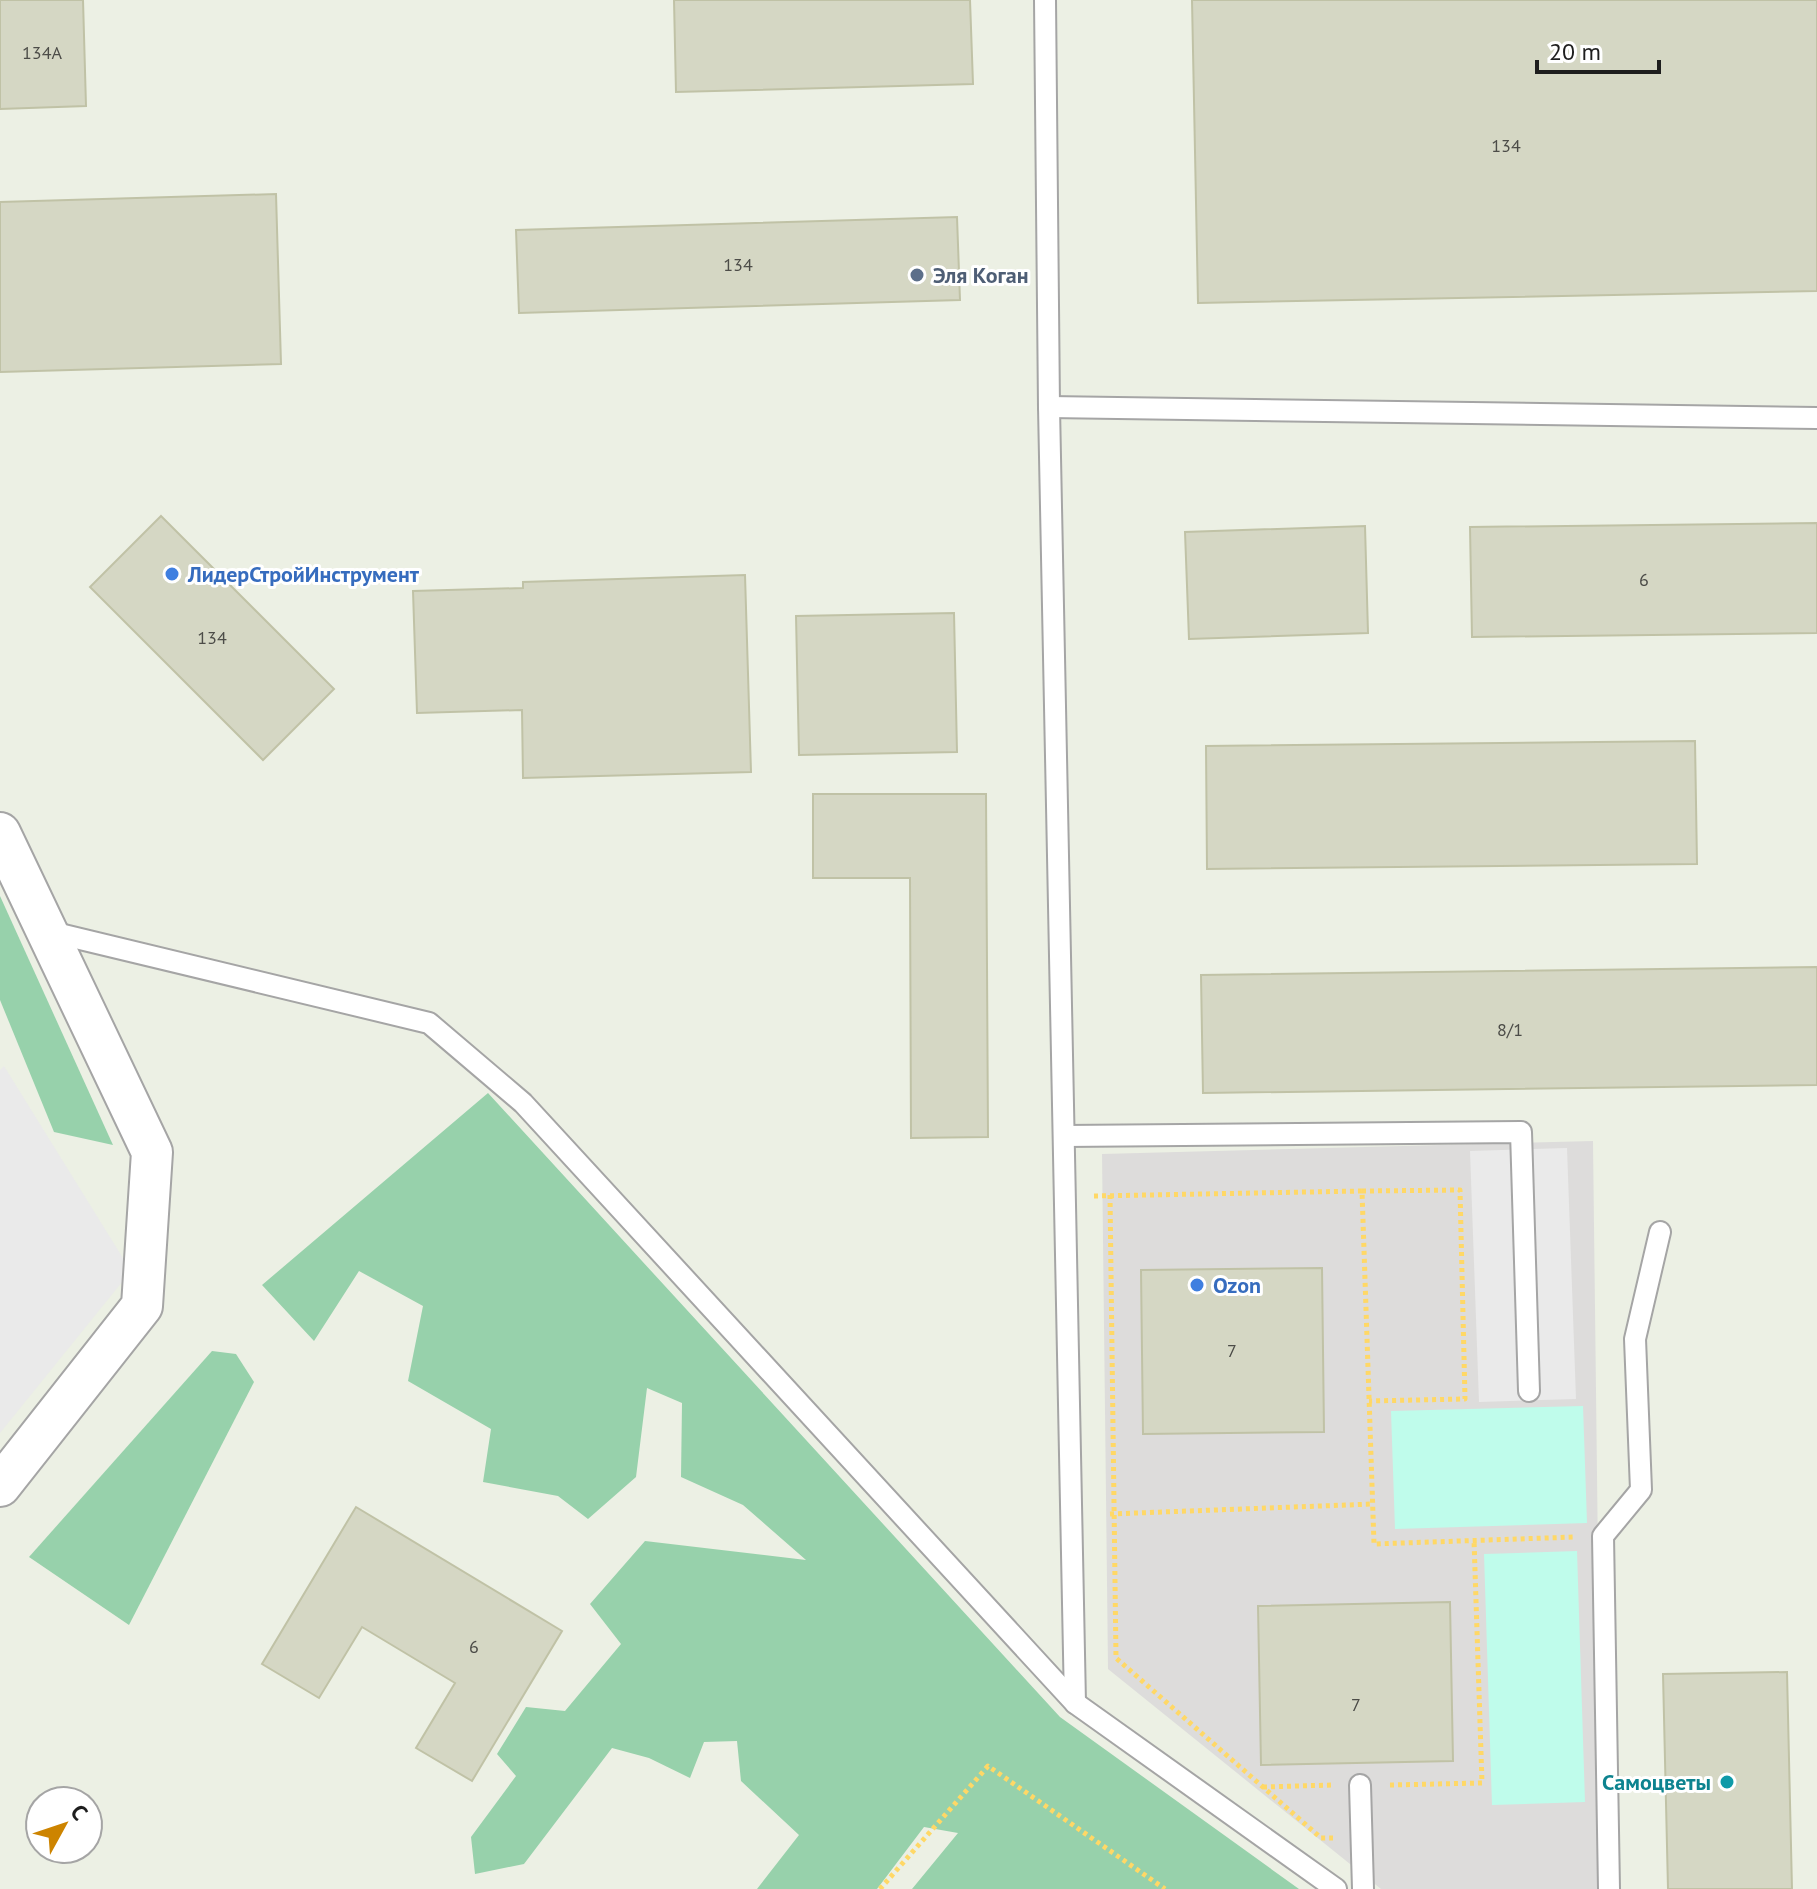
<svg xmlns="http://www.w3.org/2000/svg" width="1817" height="1889" viewBox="0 0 1817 1889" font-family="'PT Sans',sans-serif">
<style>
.residential{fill:#dddcdb}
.forest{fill:#97d1ab}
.park{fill:#bffceb}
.parking{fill:#eaeaea}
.building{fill:#d5d7c4;stroke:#c0c2a6;stroke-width:2}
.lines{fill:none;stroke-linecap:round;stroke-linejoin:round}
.lane-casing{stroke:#a5a5a5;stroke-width:24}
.street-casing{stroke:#a5a5a5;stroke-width:44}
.path{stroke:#ffd866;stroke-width:5;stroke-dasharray:4 4;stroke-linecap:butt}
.lane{stroke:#fff;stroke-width:20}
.street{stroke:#fff;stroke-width:40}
.service-dot{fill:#5c6f8a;stroke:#fff;stroke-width:3}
.shop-dot{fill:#3f7fe0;stroke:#fff;stroke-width:3}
.culture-dot{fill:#0f9aa8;stroke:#fff;stroke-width:3}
.labels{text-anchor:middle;stroke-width:6;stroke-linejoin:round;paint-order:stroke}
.number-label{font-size:18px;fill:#4c4c48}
.service-label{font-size:22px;font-weight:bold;fill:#4e5e75;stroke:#fff;text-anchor:start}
.shop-label{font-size:22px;font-weight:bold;fill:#366cbe;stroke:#fff;text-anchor:start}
.culture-label{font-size:22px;font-weight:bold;fill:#0d838f;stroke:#fff;text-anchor:end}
</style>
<rect width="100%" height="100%" fill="#ecf0e4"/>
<path class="residential" d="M1593,1141l9,748h-221l-273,-220 -6,-515z"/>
<g class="forest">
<path d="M0,896l113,249 -59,-13 -54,-132z"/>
<path d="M488,1093l572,624 239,172h-387l46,-56 -34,-6 -47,62h-120l42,-54 -58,-54 -4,-40 -33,1 -14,36 -41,-20 -37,-10 -88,116 -49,10 -4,-37 45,-61 -19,-22 29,-47 39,4 56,-67 -31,-40 55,-63 161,19 -63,-55 -62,-28 1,-74 -35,-15 -11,89 -48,42 -30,-23 -75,-14 8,-53 -83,-48 15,-75 -64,-35 -45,70 -52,-56z"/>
<path d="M212,1351l24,3 18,28 -125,243 -100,-68z"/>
</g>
<g class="park">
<path d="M1583,1406l4,117 -192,6 -4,-118z"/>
<path d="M1577,1551l8,251 -93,3 -8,-251z"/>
</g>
<g class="parking">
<path d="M4,1066l127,205 -131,162v-363z"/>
<path d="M1567,1148l9,251 -97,3 -9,-251z"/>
</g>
<g class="building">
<path d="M0,0h83l3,106 -86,3z"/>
<path d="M674,0h296l3,84 -297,8z"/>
<path d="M1192,0h625v291l-619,12z"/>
<path d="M276,194l5,170 -281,8v-170z"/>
<path d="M957,217l3,83 -441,13 -3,-83z"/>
<path d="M161,516l173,173 -71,71 -173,-173z"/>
<path d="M1817,523v110l-345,4 -2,-110z"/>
<path d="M1365,526l3,107 -179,6 -4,-107z"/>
<path d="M745,575l6,197 -228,6 -1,-68 -105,3 -4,-122 110,-3v-6z"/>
<path d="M954,613l3,139 -158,3 -3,-139z"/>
<path d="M1695,741l2,123 -490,5 -1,-123z"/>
<path d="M813,794h173l2,343 -77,1 -1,-260h-97z"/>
<path d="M1817,967v118l-614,8 -2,-118z"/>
<path d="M1322,1268l2,164 -181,2 -2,-164z"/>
<path d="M356,1507l206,124 -90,150 -56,-33 39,-65 -93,-56 -43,71 -57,-34z"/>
<path d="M1450,1602l3,159 -192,4 -3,-159z"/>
<path d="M1787,1672l5,217h-124l-5,-215z"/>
</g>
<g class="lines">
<defs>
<g id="lane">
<path d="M1045,0l4,407 26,1296"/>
<path d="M1049,407l768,11"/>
<path d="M47,931l382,92 94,80 552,600 261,186"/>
<path d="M1064,1136l457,-4 8,259"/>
<path d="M1360,1785l3,104"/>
<path d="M1609,1889l-6,-353 38,-46 -6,-151 25,-107"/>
</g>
<path id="street" d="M0,833l152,319 -10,154 -142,180"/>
</defs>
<use href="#lane" class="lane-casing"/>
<use href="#street" class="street-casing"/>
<g class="path">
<path d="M1362,1191l98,-1 5,209 -96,2"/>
<path d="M1110,1195l6,463 205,180h12"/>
<path d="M1094,1196l268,-5 12,353 201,-7"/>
<path d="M1110,1514l263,-10"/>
<path d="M1390,1785l92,-2 -8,-243"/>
<path d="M1263,1787l69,-2"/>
<path d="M880,1889l108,-123 177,123"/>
</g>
<use href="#lane" class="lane"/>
<use href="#street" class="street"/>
</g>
<circle class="service-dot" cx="917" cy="275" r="8"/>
<g class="shop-dot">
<circle cx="172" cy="574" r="8"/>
<circle cx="1197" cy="1285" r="8"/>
</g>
<circle class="culture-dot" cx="1727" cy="1782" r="8"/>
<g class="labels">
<g class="number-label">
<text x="42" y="59">134А</text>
<text x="1506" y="152">134</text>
<text x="738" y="271">134</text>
<text x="1644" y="586">6</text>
<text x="212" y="644">134</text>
<text x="1510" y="1036">8/1</text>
<text x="1232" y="1357">7</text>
<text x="474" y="1653">6</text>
<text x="1356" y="1711">7</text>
</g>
<g class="service-label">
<text x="933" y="283">Эля Коган</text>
</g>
<g class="shop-label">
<text x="188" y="582">ЛидерСтройИнструмент</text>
<text x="1213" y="1293">Ozon</text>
</g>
<g class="culture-label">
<text x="1711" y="1790">Самоцветы</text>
</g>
</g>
<g transform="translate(64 1825) rotate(50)"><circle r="38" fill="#ffffff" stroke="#a5a5a5" stroke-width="2"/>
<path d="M0-6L14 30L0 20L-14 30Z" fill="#cd8400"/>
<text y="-12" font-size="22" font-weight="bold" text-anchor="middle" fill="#1e1e1e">С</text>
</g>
<path d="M1537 60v12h122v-12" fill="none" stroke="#1e1e1e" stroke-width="4"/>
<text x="1549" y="60" font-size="24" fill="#1e1e1e" stroke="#ffffff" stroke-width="6" paint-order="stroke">20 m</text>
</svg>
